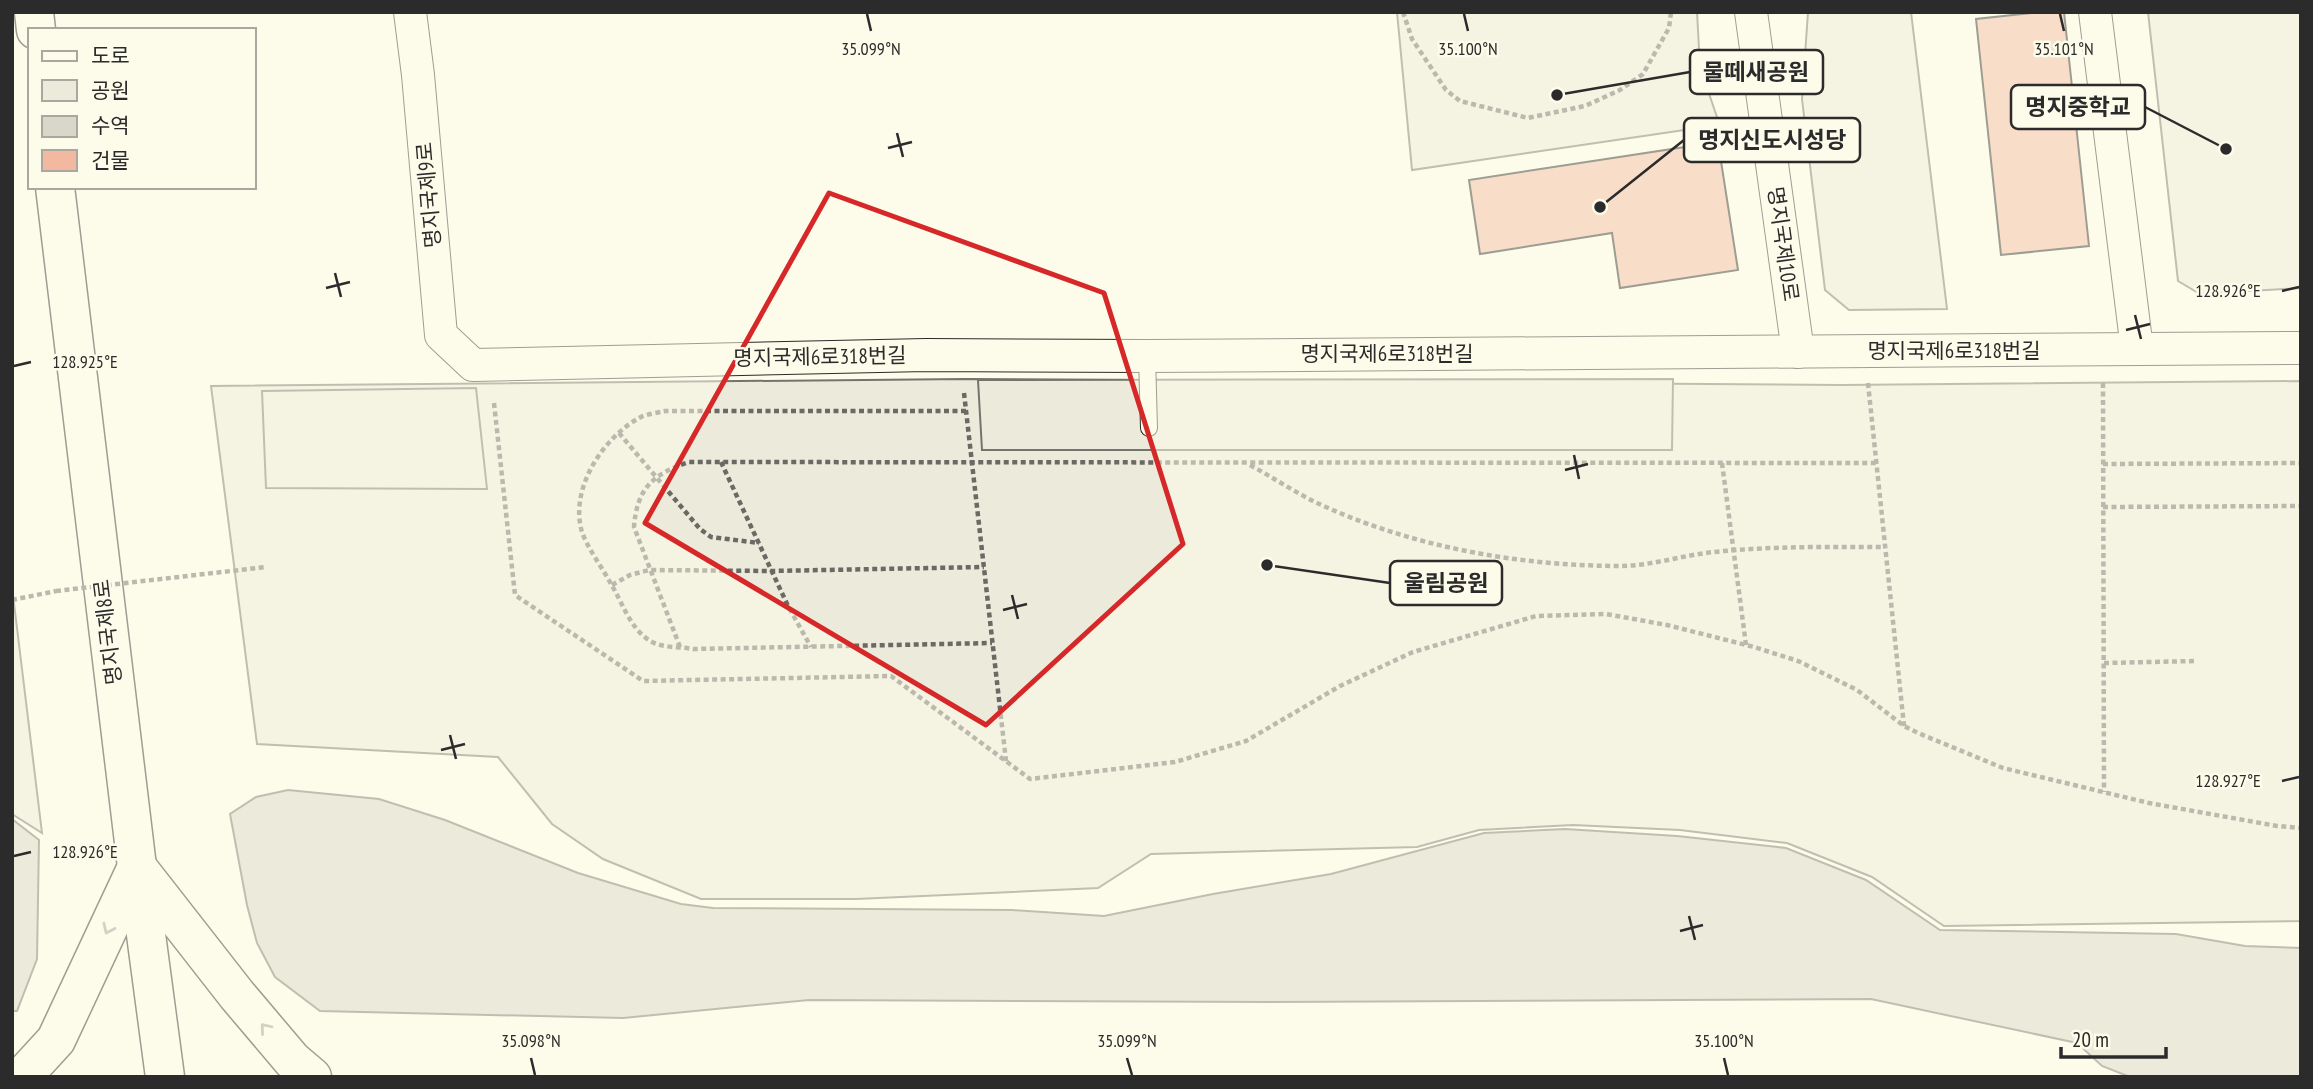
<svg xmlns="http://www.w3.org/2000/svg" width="2313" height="1089" viewBox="0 0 2313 1089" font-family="'PT Sans Narrow','Noto Sans KR',sans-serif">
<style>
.green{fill:#ecebdb;stroke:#74746e;stroke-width:2}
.parking{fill:#eceadb;stroke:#74746e;stroke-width:2}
.water{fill:#d8d7c9;stroke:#74746e;stroke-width:2}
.building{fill:#f2b8a0;stroke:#2b2b2b;stroke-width:2}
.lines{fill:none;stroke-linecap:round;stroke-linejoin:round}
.lane-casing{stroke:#2b2b2b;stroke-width:18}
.street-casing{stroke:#2b2b2b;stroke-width:34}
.secondary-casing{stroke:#2b2b2b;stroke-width:41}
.path{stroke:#6a6964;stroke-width:4.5;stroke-dasharray:5 3.5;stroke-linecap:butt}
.lane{stroke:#fdfbea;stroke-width:16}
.street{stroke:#fdfbea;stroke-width:32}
.secondary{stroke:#fdfbea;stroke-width:38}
.path-bridge{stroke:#6a6964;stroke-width:4.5;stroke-dasharray:5 3.5;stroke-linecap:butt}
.oneway{stroke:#9e9d94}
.marked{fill:none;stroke:#d62828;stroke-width:5;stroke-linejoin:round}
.ticks{fill:none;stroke:#2b2b2b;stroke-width:2.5}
.labels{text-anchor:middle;stroke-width:5;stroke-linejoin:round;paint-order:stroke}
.street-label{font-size:21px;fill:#2b2b2b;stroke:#fdfbea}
.ticks-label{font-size:18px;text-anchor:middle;fill:#2b2b2b;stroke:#fdfbea;stroke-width:5;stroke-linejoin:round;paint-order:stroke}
.leader{fill:none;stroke:#2b2b2b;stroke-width:2.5}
.callout-dot{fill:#2b2b2b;stroke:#fdfbea;stroke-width:2.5}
.callout{fill:#fdfbea;stroke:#2b2b2b;stroke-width:2.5}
.callout-label{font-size:23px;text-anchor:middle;font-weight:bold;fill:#2b2b2b}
</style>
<rect width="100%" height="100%" fill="#fdfbea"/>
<g class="green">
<path d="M1397,12h300l3,55 19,56 -14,4 -293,43z"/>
<path d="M1808,12h103l36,297 -98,1 -24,-20 -23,-191z"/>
<path d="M2148,12h153v276l-101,6 -22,-13z"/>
<path d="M966,379l875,6 460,-4v540l-357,5 -72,-49 -85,-34 -107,-13 -107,-5 -94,5 -62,17 -266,7 -53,34 -242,11h-155l-98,-40 -51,-35 -54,-67 -241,-13 -46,-358z"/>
<path d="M12,587l30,246 -30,-19z"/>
</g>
<g class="parking">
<path d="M1673,379l-1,71h-690l-4,-70z"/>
<path d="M476,388l11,101 -221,-1 -4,-97z"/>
</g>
<g class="water">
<path d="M288,790l91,9 66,21 133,53 103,31 32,4 299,2 92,6 109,-22 118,-20 153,-41 81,-4 112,7 109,12 80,32 74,50 236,4 69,12 56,2v129h-171l-28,-11 -25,-23 -206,-44 -598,3 -464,-2 -186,18 -303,-7 -45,-34 -18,-34 -10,-38 -17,-91 26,-17z"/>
<path d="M12,819l27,21 -2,119 -20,52h-5z"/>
</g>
<g class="building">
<path d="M2041,12h23l25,234 -88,9 -25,-236z"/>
<path d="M1718,142l20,128 -118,18 -8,-55 -132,21 -11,-74z"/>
</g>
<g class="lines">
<defs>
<path id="lane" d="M1147,356l2,72"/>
<g id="street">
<path d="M410,12l8,63 23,260 32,30 453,-10 221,1 1154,-8"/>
<path d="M1751,12l47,340"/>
<path d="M2095,12l42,337"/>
</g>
<g id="secondary">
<path d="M34,12l2,18"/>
<path d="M55,187l82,680 28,210"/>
<path d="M22,1077l34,-37 81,-173 100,128 55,65 20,17"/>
</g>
</defs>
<use href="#lane" class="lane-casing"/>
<use href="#street" class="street-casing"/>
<use href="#secondary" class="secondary-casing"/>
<g class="path">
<path d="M1403,12l9,27 34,51 14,11 68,17 57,-12 35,-16 23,-16 26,-46 2,-16"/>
<path d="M1868,383l36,343"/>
<path d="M2103,383l1,409"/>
<path d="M964,393l42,368"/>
<path d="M494,403l21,192 128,86 248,-5 139,103 145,-17 71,-21 94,-55 73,-34 123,-36 70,-2 61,11 87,22 44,14 59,29 47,36 14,7 85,35 146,35 128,23 24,2"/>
<path d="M966,411h-301c-8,2 -19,3 -26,7 -36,20 -70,71 -57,114 6,17 20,35 29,52 11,18 18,41 35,54 13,11 31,8 47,11l299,-6"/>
<path d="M619,433l81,96 11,8 48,6"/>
<path d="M721,462l67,144 23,41"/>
<path d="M1722,463l24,182"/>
<path d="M2103,464l198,-1"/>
<path d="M1250,465c22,12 43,26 65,37 93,44 202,64 305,64 31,0 63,-11 94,-14 57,-6 113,-5 170,-5"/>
<path d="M2103,507l198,-1"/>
<path d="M612,585l18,-10 19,-5 122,1 213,-4"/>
<path d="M12,600l44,-9"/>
<path d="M680,647l-46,-120c3,-39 19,-53 55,-65l1187,1"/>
<path d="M2104,663l91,-2"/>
</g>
<use href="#lane" class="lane"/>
<use href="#street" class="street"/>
<use href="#secondary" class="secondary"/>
<path class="path-bridge" d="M56,591l210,-24"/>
</g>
<defs><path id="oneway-chevron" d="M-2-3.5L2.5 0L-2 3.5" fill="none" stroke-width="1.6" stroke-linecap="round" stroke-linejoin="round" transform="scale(1.75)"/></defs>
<g class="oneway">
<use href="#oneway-chevron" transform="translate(108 929) rotate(115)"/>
<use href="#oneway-chevron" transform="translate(265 1028) rotate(-130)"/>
</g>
<path d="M0 0H2313V1089H0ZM829,193l275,100 79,251 -197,181 -341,-202z" fill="#fdfbea" fill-opacity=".55" fill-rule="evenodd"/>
<path class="marked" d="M829,193l275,100 79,251 -197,181 -341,-202z"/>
<path class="ticks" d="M867,14l4,17M1464,14l4,17M2060,14l4,17M897,133l6,24M888,148l24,-6M335,273l6,24M326,288l24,-6M2282,291l17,-4M2135,315l6,24M2126,330l24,-6M14,366l17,-4M1574,455l5,24M1565,470l23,-6M1012,595l6,24M1003,610l24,-6M450,735l6,24M441,750l24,-6M2282,781l17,-4M14,856l17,-4M1689,916l6,24M1680,931l23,-6M531,1058l4,17M1127,1058l5,17M1724,1058l4,17"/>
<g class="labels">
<g class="street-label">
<text transform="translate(429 195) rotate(-95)" y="7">명지국제9로</text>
<text transform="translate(1783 244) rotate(82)" y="7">명지국제10로</text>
<text x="1954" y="358">명지국제6로318번길</text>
<text x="1387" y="361">명지국제6로318번길</text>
<text transform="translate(820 357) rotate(-1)" y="7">명지국제6로318번길</text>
<text transform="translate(108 632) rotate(-97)" y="7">명지국제8로</text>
</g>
</g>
<g class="ticks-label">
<text x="2064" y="55">35.101°N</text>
<text x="871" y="55">35.099°N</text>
<text x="1468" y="55">35.100°N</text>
<text x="2228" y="297">128.926°E</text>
<text x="85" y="368">128.925°E</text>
<text x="2228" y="787">128.927°E</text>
<text x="85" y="858">128.926°E</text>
<text x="531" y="1047">35.098°N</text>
<text x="1127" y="1047">35.099°N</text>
<text x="1724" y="1047">35.100°N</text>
</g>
<path class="leader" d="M1557 95L1690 72M2226 149L2145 107M1600 207L1684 140M1267 565L1390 583"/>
<g class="callout-dot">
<circle cx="1557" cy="95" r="7"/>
<circle cx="2226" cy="149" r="7"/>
<circle cx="1600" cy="207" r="7"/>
<circle cx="1267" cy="565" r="7"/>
</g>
<g class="callout">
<rect x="1690" y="50" width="133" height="44" rx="7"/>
<rect x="2011" y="85" width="134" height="44" rx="7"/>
<rect x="1684" y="118" width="176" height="44" rx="7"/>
<rect x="1390" y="561" width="112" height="44" rx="7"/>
</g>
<g class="callout-label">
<text x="1756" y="80">물떼새공원</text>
<text x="2078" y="115">명지중학교</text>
<text x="1772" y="148">명지신도시성당</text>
<text x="1446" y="591">울림공원</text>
</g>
<rect width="2313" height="1089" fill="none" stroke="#2b2b2b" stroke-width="28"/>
<rect x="28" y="28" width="228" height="161" fill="#fdfbea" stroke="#a9a89e" stroke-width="2"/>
<rect x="42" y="51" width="35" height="10" fill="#fdfbea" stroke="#a9a89e" stroke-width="2"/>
<text x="91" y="63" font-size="21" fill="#2b2b2b">도로</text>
<rect x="42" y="80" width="35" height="21" fill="#ecebdb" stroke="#a9a89e" stroke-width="2"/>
<text x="91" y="98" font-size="21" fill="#2b2b2b">공원</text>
<rect x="42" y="116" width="35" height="21" fill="#d8d7c9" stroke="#a9a89e" stroke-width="2"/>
<text x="91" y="133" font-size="21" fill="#2b2b2b">수역</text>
<rect x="42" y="150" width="35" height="21" fill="#f2b8a0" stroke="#a9a89e" stroke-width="2"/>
<text x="91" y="168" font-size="21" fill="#2b2b2b">건물</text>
<path d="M2061 1047v10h105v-10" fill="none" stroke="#2b2b2b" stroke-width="3.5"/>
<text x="2072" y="1047" font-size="21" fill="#2b2b2b" stroke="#fdfbea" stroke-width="5" paint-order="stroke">20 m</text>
</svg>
